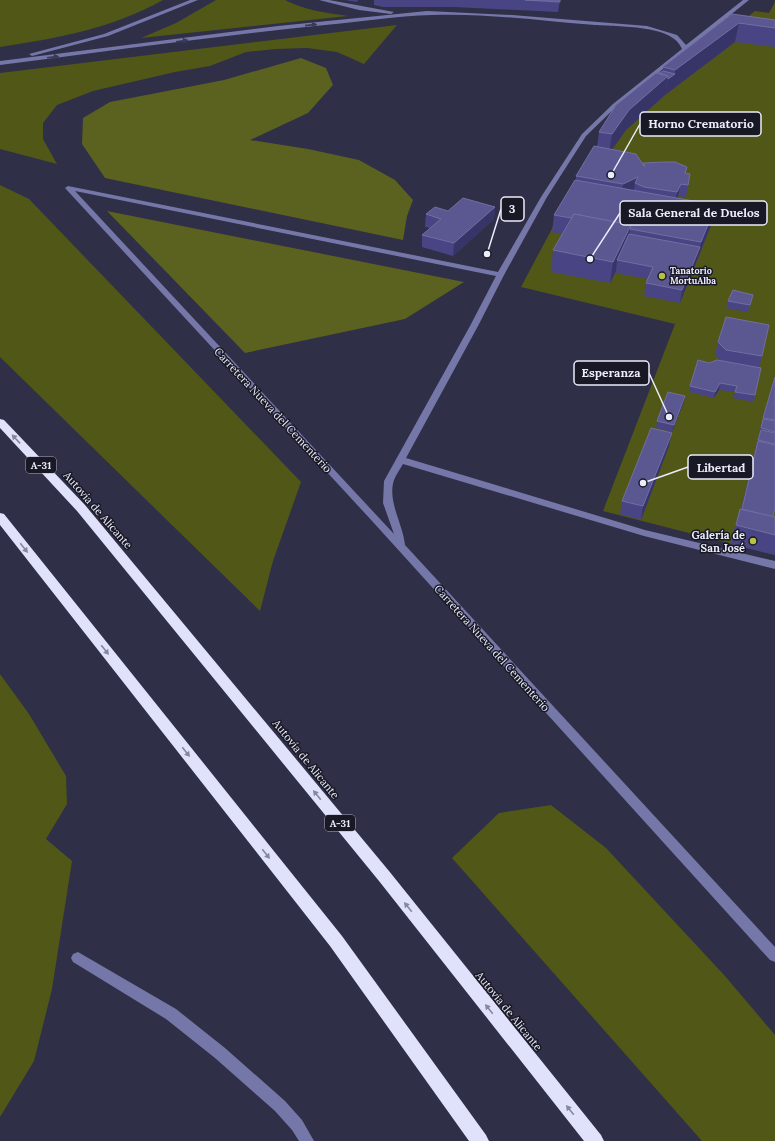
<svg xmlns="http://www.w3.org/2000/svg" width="775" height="1141" viewBox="0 0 775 1141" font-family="Lora,serif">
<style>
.green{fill:#515717}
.forest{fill:#5b611f}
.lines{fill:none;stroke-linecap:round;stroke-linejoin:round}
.minor{fill:#7677a9;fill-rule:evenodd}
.highway{fill:#e0e1fb;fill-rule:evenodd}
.wall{fill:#494584}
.shaded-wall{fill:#373467}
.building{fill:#5b5791;stroke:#716ea2}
.oneway{fill:#393a53}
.oneway2{fill:#86879a}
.poi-dot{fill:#b6c148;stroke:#181924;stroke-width:1.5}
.labels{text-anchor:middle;stroke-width:3;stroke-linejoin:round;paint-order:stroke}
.far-poi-label{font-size:9px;font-weight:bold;fill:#ebecfc;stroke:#181924;text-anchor:start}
.shield{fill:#181924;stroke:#acadbb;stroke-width:1}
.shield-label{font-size:10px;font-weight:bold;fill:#ebecfc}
.street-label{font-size:11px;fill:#ebecfc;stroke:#181924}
.poi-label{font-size:11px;font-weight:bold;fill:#ebecfc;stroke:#181924;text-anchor:end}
.leader{fill:none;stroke:#ebecfc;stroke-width:1.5}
.callout-dot{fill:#ebecfc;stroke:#181924;stroke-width:1.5}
.callout{fill:#181924;stroke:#ebecfc;stroke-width:1.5}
.callout-label{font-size:12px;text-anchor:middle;font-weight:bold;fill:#ebecfc}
</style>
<rect width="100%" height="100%" fill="#2f2f48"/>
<g class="green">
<path d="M0,0h163c-52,29 -105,38 -163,47z"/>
<path d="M216,0h69c19,10 42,13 63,16l-207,22 35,-15z"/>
<path d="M775,2v553l-172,-44 72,-187 -154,-37 69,-130 18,-29 147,-117 14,2z"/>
<path d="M397,25l-33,39 -27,-12 -30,-4 -31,1 -30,3 -36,14 -35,6 -82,19 -36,14 -14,18v16l14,25 -57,-15v-76z"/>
<path d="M0,185l29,14 272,283 -28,79 -13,50 -260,-254z"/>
<path d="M0,674l29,40 37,62 1,28 -21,35 26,22 -20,128 -18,72 -34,56z"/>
<path d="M551,805l55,43 119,128 50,59v106h-73l-250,-283 47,-45z"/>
</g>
<g class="forest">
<path d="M301,58l25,10 7,17 -25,28 -58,27 58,9 51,11 36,20 18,20 -6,16 -4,24 -298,-62 -23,-34 1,-26 27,-16 114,-22z"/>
<path d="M107,211l357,71 -59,37 -160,34z"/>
</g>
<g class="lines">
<g class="minor">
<path d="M190,0h8l-90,36 -76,20 -3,-2 75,-20z"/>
<path d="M319,0h10l65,12 -3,2 -32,-4z"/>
<path d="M743,0h6l-132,106 -31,30 -39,61 -43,78 -26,51 -72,132 239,72 130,31v8l-131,-33 -241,-72c-3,5 -7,11 -9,16 -7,21 9,44 11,65l370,402v15l-5,-2 -397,-438 -308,-334 3,-2 430,86 43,-75 41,-63 31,-30 69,-55c-9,-25 -65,-22 -87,-24 -54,-4 -109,-12 -163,-10 -36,1 -72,7 -107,10 -109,11 -217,26 -325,40v-4l278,-35 149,-15 85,4 135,11 30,9 9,10zM75,191l421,85 -26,50 -86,155 -1,22 11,31z"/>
<path d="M78,952l98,57 49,39 60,53 17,19 12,21h-15l-7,-11 -17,-19 -60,-53 -49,-39 -93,-57 -2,-4 2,-4z"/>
</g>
<g class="highway">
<path d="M0,419l4,1 81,85 304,366 212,264 3,6h-20l-205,-260 -302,-370 -77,-83z"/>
<path d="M0,513l4,1 338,422 144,199 3,6h-20l-139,-195 -330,-421z"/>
</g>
</g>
<g class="wall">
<path d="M345,0h13l-1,2z"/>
<path d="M374,0h186l-2,12 -104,-5h-71l-9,-2z"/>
<path d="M732,14l43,6v27l-40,-5 -70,53 -39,35 -14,19 31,15v-1l44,4 -2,6 5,1 -4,23 -8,-1 -1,2 35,25 -32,80 -36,-7 2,-13 2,-4 -33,-6 1,-2 -6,12 -59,-11 2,-22 9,-16 -10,-2 2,-17 22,-35v-4l21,-29 2,-15 64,-61v-4z"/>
<path d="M495,207l-1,12 -41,37 -31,-9v-12l8,-7 -5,-1 1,-13 22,-3z"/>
<path d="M753,295l-5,17 -22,-4 2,-7z"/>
<path d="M718,342l44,14 -3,12 -4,27 -1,7 -21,-4 2,-6 -16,-2 -5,8 -25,-6 1,-6 19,-23 11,-3 -5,-5z"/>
<path d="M775,376v132l-2,9h2v38l-45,-11 10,-35h1l20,-84z"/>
<path d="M684,402l-12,30 -16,-4 1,-7z"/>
<path d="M669,446l-28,74 -21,-6 2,-13z"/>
</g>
<g class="shaded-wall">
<path d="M739,23l-4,19 -70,53 3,-16 7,-5v-4z"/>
<path d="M668,76l-3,19 -39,35 -17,24 3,-20 17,-24z"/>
<path d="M638,177l-3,6 -1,7 -12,6 1,-12z"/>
<path d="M681,184l-3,12 -3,8 2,-12z"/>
<path d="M716,205l-4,18 -32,80 2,-13 18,-43 1,-5z"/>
<path d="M495,207l-1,12 -41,37 1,-13z"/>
<path d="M631,225l-4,22 -10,13 -1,11 -6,12 3,-21z"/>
<path d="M720,383l-1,7 -5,8 1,-6z"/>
<path d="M685,396l-1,6 -12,30 2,-7z"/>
<path d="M672,433l-3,13 -28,74 2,-14z"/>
</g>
<g class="building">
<path d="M525,0h35v2z"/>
<path d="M732,14l43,6v8l-36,-5 -64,47 -12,-3z"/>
<path d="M663,71l12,3 -7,5v-3l-9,-3z"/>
<path d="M656,73l12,3 -39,34 -17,24 -13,-2 17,-27z"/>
<path d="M594,146l42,8 8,12h1l-2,-3 21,-1h11l12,5 -2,6 5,1 -2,11 -7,-1 -4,8 -33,-5 -9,-4 3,-6 -15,7 -47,-8z"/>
<path d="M575,180l141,25 -15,37 -71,-13 1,-4 -57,-11 -3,4 -17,-3z"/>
<path d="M463,198l32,9 -41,36 -32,-8 19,-16 -15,-5 9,-7 13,4z"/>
<path d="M574,214l57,11 -18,37 -60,-12z"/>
<path d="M629,234l71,13 -18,43 -36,-7 7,-16 -36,-7z"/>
<path d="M733,290l20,5 -3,10 -22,-4z"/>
<path d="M726,317l43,8 -7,31 -36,-6 -8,-8z"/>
<path d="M698,360l11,3 8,-3 44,8 -6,27 -20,-3 2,-6 -17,-3 -5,9 -25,-6z"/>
<path d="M775,377v43l-12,-2z"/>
<path d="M668,392l17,4 -11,29 -17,-4z"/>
<path d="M763,419l12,2v11l-14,-4z"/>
<path d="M651,428l21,5 -29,73 -21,-5z"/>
<path d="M761,430l14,3v11l-17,-4z"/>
<path d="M758,441l17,4v63l-2,9 -31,-8z"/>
<path d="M740,509l35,8v18l-39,-10z"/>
</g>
<defs><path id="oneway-solid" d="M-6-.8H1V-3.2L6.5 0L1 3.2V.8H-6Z"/></defs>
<g class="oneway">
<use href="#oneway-solid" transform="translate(311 25) rotate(-6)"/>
<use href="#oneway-solid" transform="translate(182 41) rotate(-8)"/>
<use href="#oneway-solid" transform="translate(53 57) rotate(-7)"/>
</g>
<g class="oneway2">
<use href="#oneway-solid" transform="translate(16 439) rotate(-133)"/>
<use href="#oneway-solid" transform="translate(24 548) rotate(52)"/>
<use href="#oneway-solid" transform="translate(105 650) rotate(52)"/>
<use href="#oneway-solid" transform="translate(186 752) rotate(52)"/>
<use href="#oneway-solid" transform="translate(317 795) rotate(-129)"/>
<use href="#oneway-solid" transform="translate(266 854) rotate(52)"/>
<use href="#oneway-solid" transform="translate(408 907) rotate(-129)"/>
<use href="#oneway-solid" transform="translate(489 1009) rotate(-129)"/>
<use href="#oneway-solid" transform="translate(570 1110) rotate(-129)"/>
</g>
<g class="poi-dot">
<circle cx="662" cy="276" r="4"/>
<circle cx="753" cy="541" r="4"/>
</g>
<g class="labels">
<g class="far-poi-label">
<text x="670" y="274">Tanatorio<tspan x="670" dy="10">MortuAlba</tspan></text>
</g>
<g class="shield">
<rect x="26" y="457" width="30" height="16" rx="3"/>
<rect x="325" y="815" width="30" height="16" rx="3"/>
</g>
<g class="shield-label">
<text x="41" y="469">A-31</text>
<text x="340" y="827">A-31</text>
</g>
<g class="street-label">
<text transform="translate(273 410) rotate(47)" y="4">Carretera Nueva del Cementerio</text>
<text transform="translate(98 510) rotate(49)" y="4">Autovía de Alicante</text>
<text transform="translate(492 648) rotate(48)" y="4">Carretera Nueva del Cementerio</text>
<text transform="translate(306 759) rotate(51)" y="4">Autovía de Alicante</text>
<text transform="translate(509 1011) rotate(51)" y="4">Autovía de Alicante</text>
</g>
<g class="poi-label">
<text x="745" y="539">Galería de<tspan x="745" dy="13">San José</tspan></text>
</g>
</g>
<path class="leader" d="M611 175L640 124M487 254L501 209M590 259L620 213M669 417L649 373M643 483L688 467"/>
<g class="callout-dot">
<circle cx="611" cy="175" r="4"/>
<circle cx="487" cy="254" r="4"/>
<circle cx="590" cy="259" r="4"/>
<circle cx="669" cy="417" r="4"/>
<circle cx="643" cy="483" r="4"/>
</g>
<g class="callout">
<rect x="640" y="112" width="121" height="24" rx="4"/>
<rect x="501" y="197" width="23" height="24" rx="4"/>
<rect x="620" y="201" width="147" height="24" rx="4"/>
<rect x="574" y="361" width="75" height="24" rx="4"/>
<rect x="688" y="455" width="65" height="24" rx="4"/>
</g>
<g class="callout-label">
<text x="701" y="128">Horno Crematorio</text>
<text x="512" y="213">3</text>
<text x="694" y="217">Sala General de Duelos</text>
<text x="611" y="377">Esperanza</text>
<text x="721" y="472">Libertad</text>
</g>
</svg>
